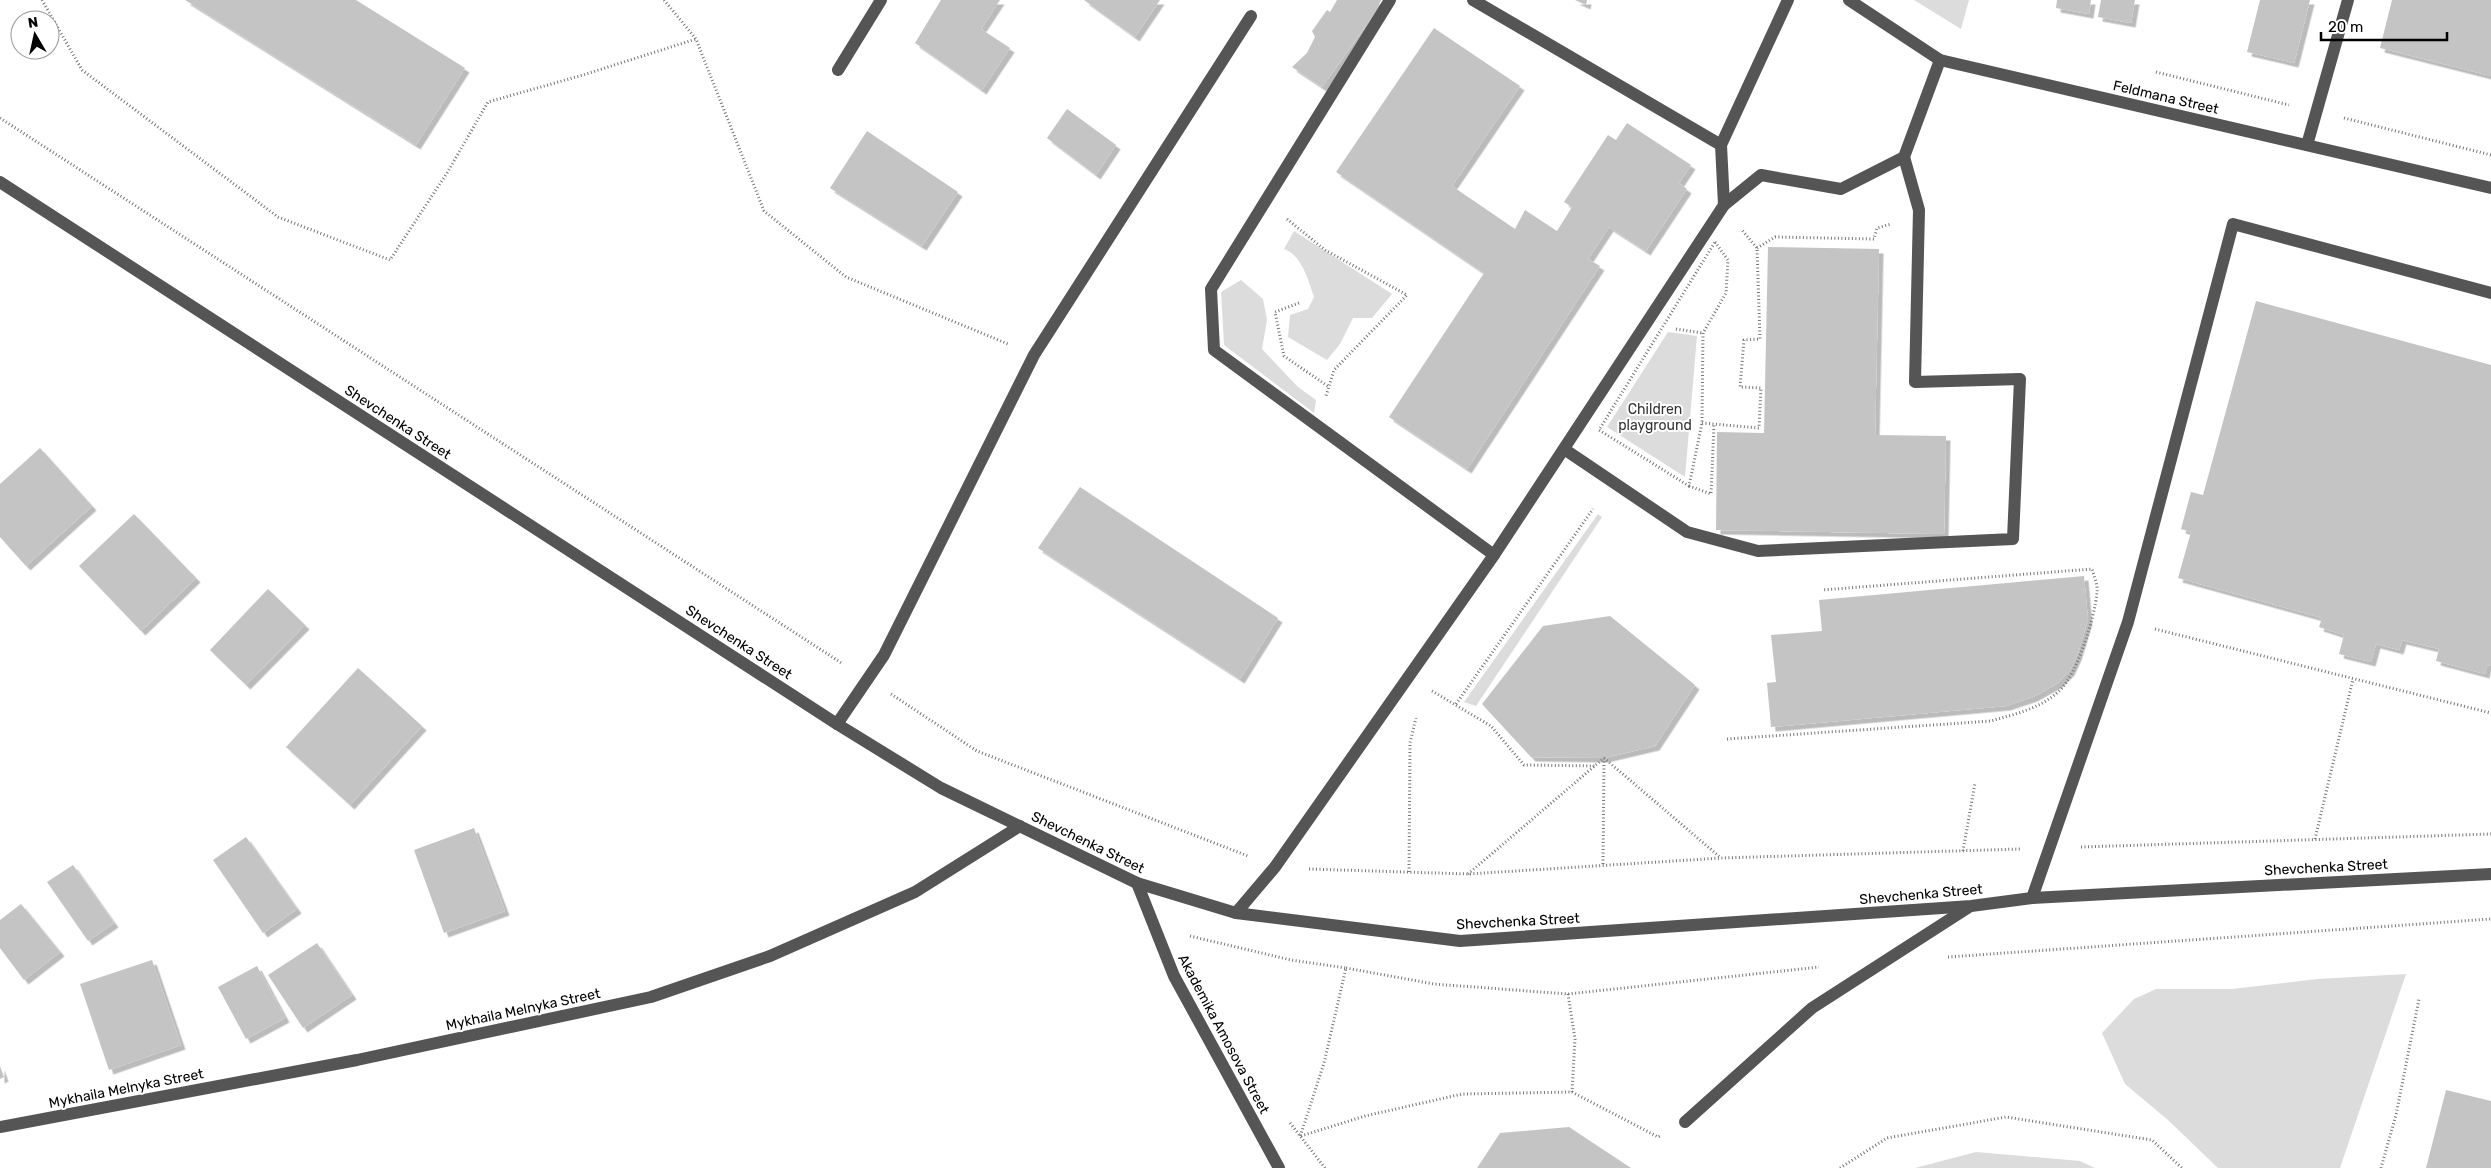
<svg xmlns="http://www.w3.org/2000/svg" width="2491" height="1168" viewBox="0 0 2491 1168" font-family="Rubik,sans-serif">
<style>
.green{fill:#dcdcdc}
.building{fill:#c4c4c4;filter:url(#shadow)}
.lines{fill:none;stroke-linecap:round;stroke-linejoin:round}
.path{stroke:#777;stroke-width:3;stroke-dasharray:1 2.5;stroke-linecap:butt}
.minor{stroke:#555;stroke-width:12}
.labels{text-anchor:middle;stroke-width:4;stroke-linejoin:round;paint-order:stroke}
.street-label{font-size:14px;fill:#000;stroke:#fff}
.park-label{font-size:14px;fill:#333;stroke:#fff}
</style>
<defs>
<filter id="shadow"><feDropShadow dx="4.5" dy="4.5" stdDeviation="0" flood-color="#0004"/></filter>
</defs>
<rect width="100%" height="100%" fill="#fff"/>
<g class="green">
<path d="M1914,0h55l-8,29z"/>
<path d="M1294,231l98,63 -20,24h-19l-13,26 -13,16 -39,-23 2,-22 18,-6 6,-12c-6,-17 -12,-42 -30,-48z"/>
<path d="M1241,280l22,19 4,21 -5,29 36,38 18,13 -2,13 -90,-68 -3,-53z"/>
<path d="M1668,332l29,4 -12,141 -78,-50z"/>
<path d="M1598,514l4,3 -126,189 -12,-4z"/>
<path d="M2406,974l-66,194h-122l-50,-48 -43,-36 -23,-51 32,-34 22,-10h76l85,-10z"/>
<path d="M1976,1152l104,9 15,7h-180z"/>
</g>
<g class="building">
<path d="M185,0h171l109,68 -49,77z"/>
<path d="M941,0h59l-19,29 29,19 -28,42 -67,-47z"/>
<path d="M1084,0h76l-25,37z"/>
<path d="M1337,0h44l-6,13 -53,74 -30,-20 15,-14 8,-16 -3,-6 15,-21 3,2z"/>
<path d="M1575,0h12l-1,5z"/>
<path d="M2057,0h34l-2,14 -33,-6z"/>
<path d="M2101,0h34l-4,23 -33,-6z"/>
<path d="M2260,0h50l-16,63 -47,-11z"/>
<path d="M2392,0h99v76l-111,-28z"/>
<path d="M1434,28l86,58 -68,100 63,43 10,-19 32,21 15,-24 -8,-5 44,-67 8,5 11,-17 64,42 -12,18 8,6 -41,62 -37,-24 -21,32 12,7 -133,203 -78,-52 95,-144 -148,-101z"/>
<path d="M1067,109l49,36 -20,30 -49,-37z"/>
<path d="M867,131l91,61 -36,54 -92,-58z"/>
<path d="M1768,247l111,2 -4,186 71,1 -2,98 -228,-4 1,-98 47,1z"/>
<path d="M2256,301l235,64v301l-4,-1 -2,9 -49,-13 3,-12 -37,-9 -3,10 -23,-6 -5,18 -32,-8 5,-19 -25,-8 3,-9 -144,-40 13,-46 -10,-3 10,-37 12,3z"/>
<path d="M40,448l52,58 -66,60 -26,-29v-53z"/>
<path d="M1080,487l198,131 -38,61 -202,-131z"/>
<path d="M134,514l62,64 -55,53 -62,-65z"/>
<path d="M2084,576l4,44 -11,36 -7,15 -12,12 -25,14 -27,9 -235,21 -4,-44 9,-1 -5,-47 51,-4 -3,-31z"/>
<path d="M268,589l37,36 -59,60 -36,-35z"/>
<path d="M1610,616l85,69 -40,61 -51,12 -73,-1 -49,-53 61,-78z"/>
<path d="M358,668l64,58 -72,79 -64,-58z"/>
<path d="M474,828l31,83 -61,22 -30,-83z"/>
<path d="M246,837l51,72 -34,24 -50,-73z"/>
<path d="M73,865l41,58 -26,18 -41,-59z"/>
<path d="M21,904l39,48 -36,28 -24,-32v-28z"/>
<path d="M317,943l35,52 -49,33 -35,-53z"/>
<path d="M152,960l29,85 -72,25 -29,-86z"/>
<path d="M257,966l28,52 -39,21 -28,-52z"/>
<path d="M0,1066l4,11 -4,2z"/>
<path d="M2446,1090l45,11v67h-65z"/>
<path d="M1569,1127l62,41h-154l23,-35z"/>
</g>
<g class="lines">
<g class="path">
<path d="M42,0l40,70 196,147 112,43 57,-87 41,-71 95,-27 113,-36"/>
<path d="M664,0l32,39 68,172 82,66 162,67"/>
<path d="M2156,72l133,33"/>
<path d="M0,118l843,546"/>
<path d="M2344,118l147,37"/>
<path d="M1287,219l38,31 82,45 -73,75 -8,26"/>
<path d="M1715,242l13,18 -2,33 -23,40 -1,90 -13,63 -90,-56z"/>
<path d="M1757,248l18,-11 99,2 3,-11 14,-4"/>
<path d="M1299,303l-24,9 9,44 45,31"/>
<path d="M1676,329l27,4"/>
<path d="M1702,423l57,5 2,-40 -21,-1 4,-47 16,-1 -3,-91 -15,-18"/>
<path d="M1689,486l22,8 3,-70"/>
<path d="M2155,629l336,84"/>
<path d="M1432,691l59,35 33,39 72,1"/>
<path d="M891,694l86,57 271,105"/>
<path d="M1456,704l137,-195"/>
<path d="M1727,739l264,-18c24,-7 48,-12 67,-29 19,-16 37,-75 39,-100 1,-7 -3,-16 -5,-23l-270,21"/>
<path d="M1604,758l117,100"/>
<path d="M2315,839l38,-160"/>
<path d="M2081,847l410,-13"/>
<path d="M1963,851l12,-68"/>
<path d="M1603,864l1,-105"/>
<path d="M1309,869l159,5 253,-16 299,-9"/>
<path d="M1409,872l1,-129 6,-25"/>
<path d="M1468,874l136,-116"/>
<path d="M1190,936l101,24 55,8 -22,95 -24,74"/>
<path d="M1948,957l543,-38"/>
<path d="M1346,968l88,16 134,10 251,-27"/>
<path d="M1568,994l7,45 -3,53"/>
<path d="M1290,1123l35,45"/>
<path d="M1301,1136l64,-20 97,-22 110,-2 86,45 2,-1"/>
<path d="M1840,1168l47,-30 119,-21 146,23 30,28"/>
<path d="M2381,1168l15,-53 23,-116"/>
</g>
<g class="minor">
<path d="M1390,0l-179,289 3,61 280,205"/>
<path d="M1473,0l248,145 3,60"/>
<path d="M1849,0l91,60 551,128"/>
<path d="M838,70l43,-70"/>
<path d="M1721,145l67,-145"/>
<path d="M2307,145l41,-145"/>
<path d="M0,182l837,542 104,64 196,95 99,30 224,28 511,-35 61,-8 459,-24"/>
<path d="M1564,449l123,83 71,19 255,-12 7,-160 -105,3 4,-172 -15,-53"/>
<path d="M837,724l47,-69 150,-300 217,-339"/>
<path d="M1137,883l37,93 105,192"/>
<path d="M2032,898l96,-276 105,-398 258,69"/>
<path d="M1236,913l39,-46 219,-312 230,-350 37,-30 80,14 63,-32 36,-97"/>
<path d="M1685,1122l127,-114 157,-101"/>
<path d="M0,1127l357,-67 294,-63 119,-41 145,-64 105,-66"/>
</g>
</g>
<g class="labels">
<g class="street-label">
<text transform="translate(2166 97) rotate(13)" y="5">Feldmana Street</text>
<text transform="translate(398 422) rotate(33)" y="5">Shevchenka Street</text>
<text transform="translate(739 642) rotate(33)" y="5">Shevchenka Street</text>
<text transform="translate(1088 842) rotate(26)" y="5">Shevchenka Street</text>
<text transform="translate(2326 867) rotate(-3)" y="5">Shevchenka Street</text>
<text transform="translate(1921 894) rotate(-5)" y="5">Shevchenka Street</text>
<text transform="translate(1518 921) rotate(-3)" y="5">Shevchenka Street</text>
<text transform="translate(523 1009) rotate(-12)" y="5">Mykhaila Melnyka Street</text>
<text transform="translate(1224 1034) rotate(62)" y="5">Akademika Amosova Street</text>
<text transform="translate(126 1088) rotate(-11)" y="5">Mykhaila Melnyka Street</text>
</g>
<g class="park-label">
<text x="1655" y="414">Children<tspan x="1655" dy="16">playground</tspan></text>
</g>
</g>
<g transform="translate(35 35) rotate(351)"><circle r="24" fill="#ffffff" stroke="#999999"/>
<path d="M0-4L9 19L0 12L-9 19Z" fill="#000000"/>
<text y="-8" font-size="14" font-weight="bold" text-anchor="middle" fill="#000000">N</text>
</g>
<path d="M2321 32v8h126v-8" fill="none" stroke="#000000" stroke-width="2.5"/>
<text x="2328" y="32" font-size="15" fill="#000000" stroke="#ffffff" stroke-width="4" paint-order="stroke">20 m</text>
</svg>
